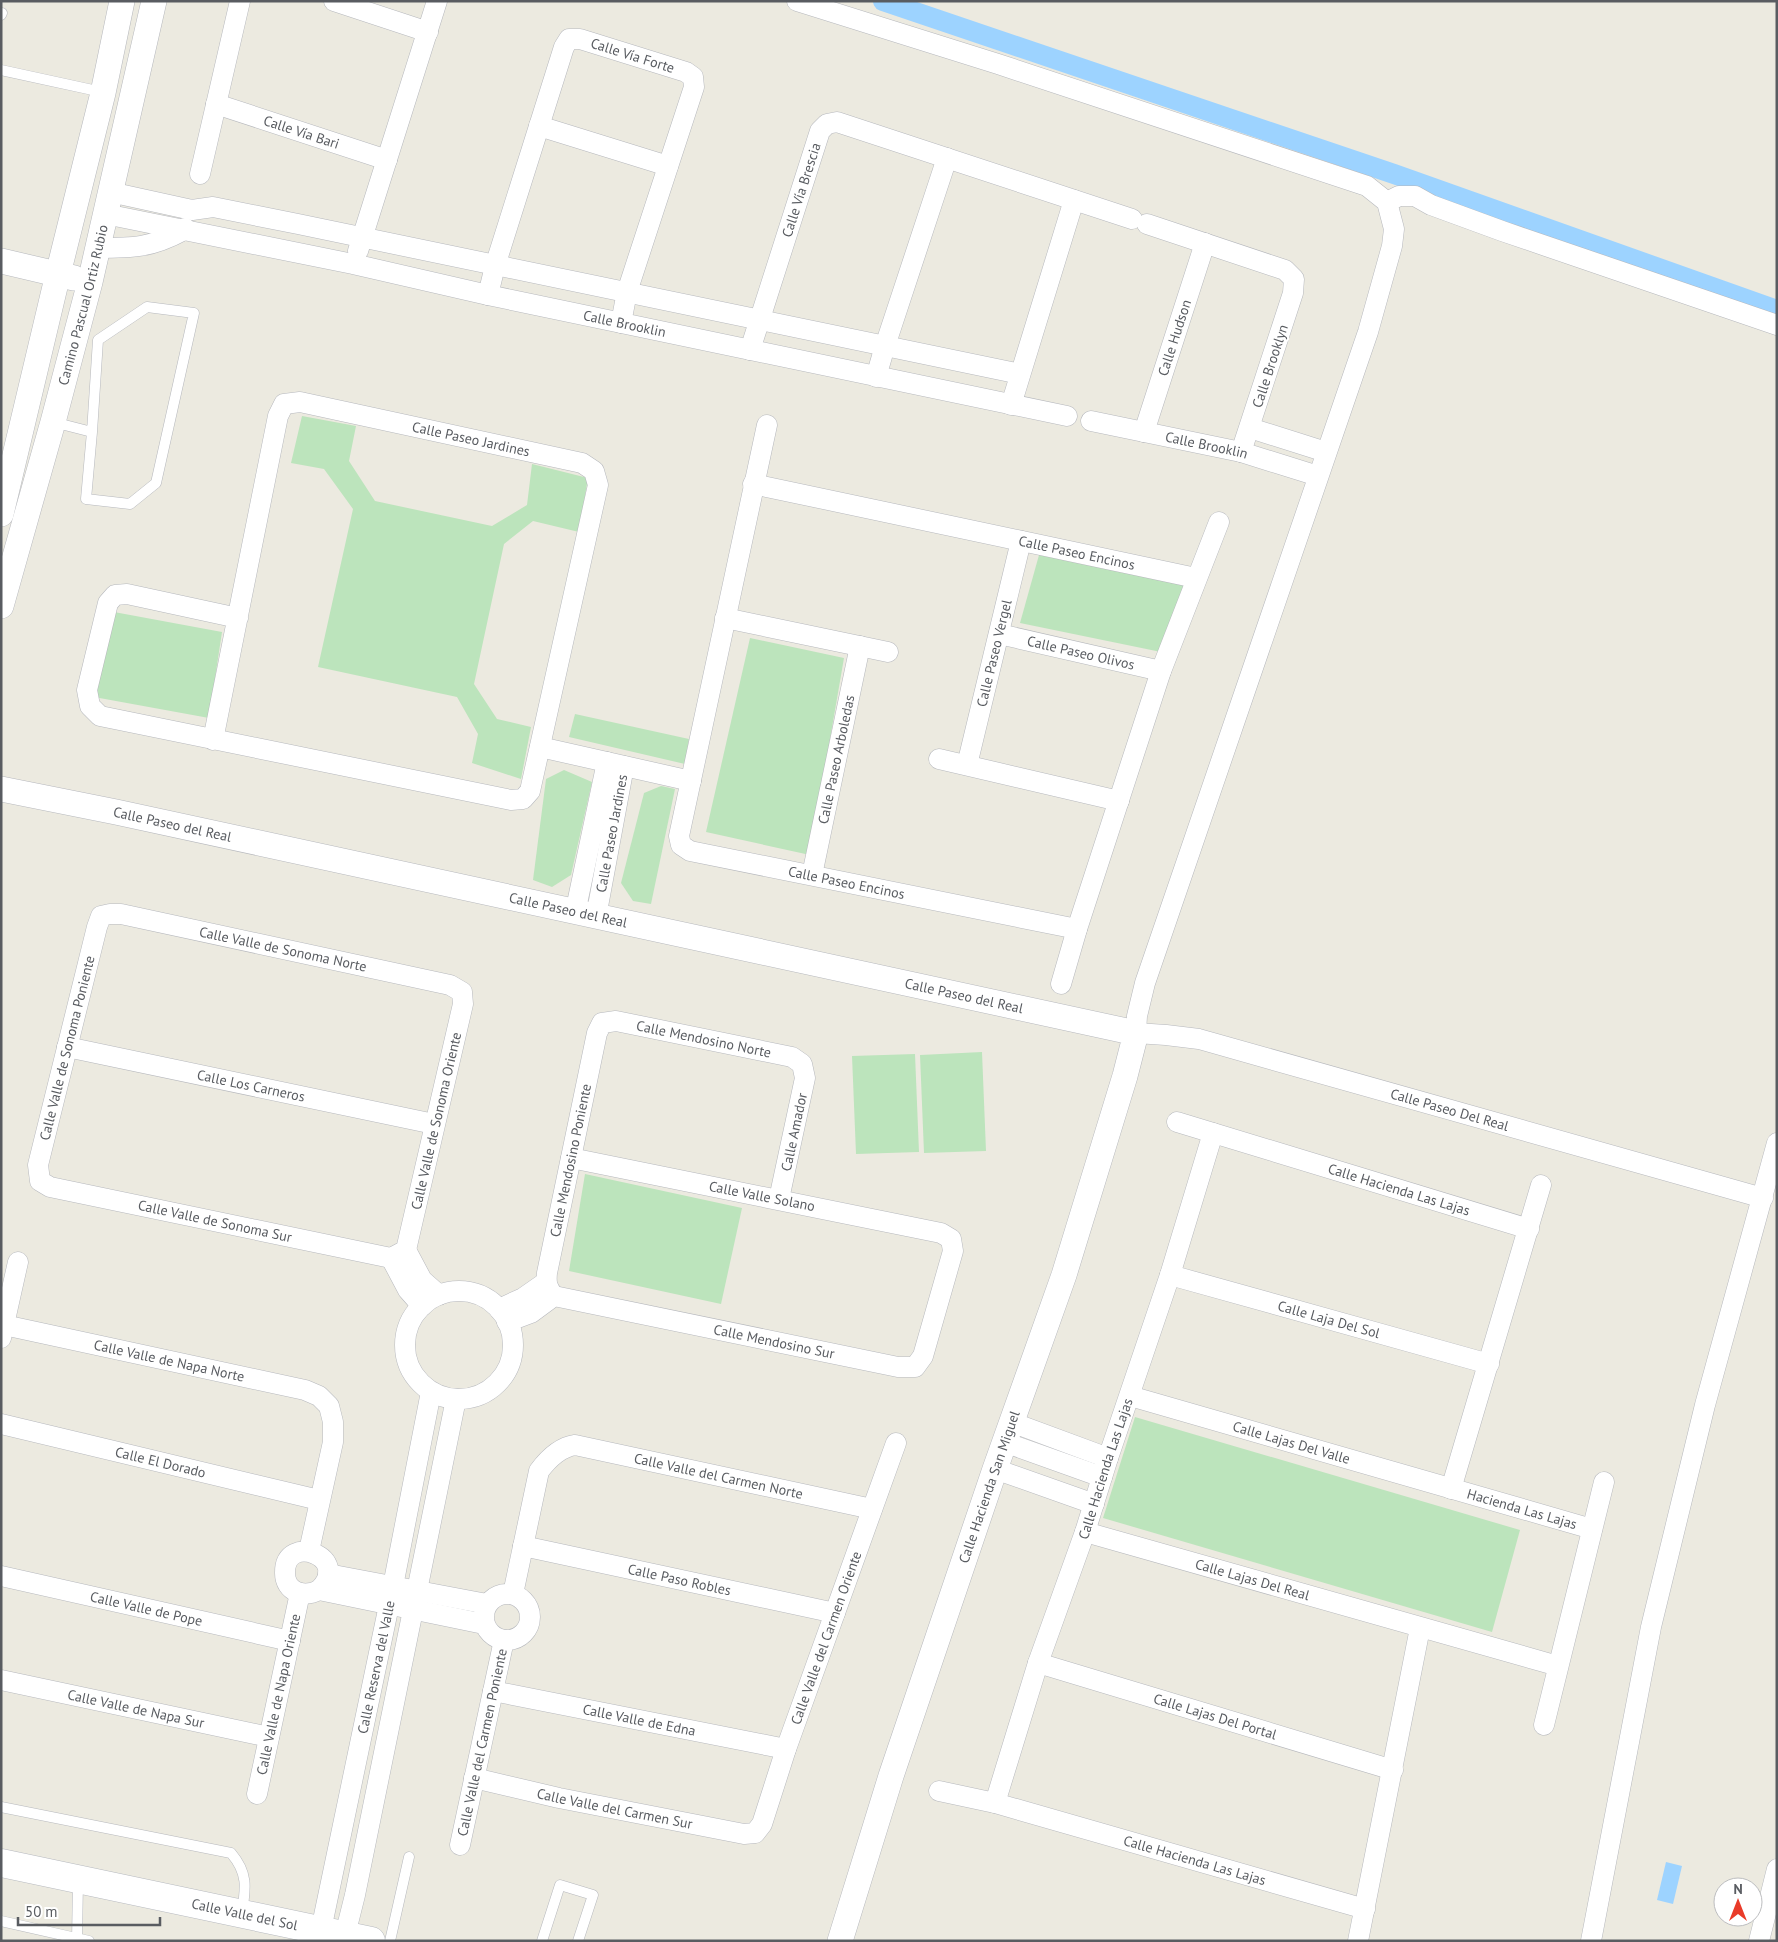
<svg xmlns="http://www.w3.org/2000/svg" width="1778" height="1942" viewBox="0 0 1778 1942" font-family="'PT Sans',sans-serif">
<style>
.green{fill:#bce4bc}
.water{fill:#9dd3ff}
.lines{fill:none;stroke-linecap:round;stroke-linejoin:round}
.canal{stroke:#9dd3ff;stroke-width:20}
.service-casing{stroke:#b6b8bd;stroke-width:11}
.minor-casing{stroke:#b6b8bd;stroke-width:21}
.tertiary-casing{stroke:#b6b8bd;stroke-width:26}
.secondary-casing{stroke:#b6b9bf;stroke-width:29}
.service{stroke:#fff;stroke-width:10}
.minor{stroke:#fff;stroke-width:20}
.tertiary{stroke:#fff;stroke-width:25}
.secondary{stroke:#fff;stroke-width:28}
.labels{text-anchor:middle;stroke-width:4;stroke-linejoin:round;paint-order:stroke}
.street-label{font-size:14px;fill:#595c61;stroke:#fff}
</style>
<rect width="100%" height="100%" fill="#eceae0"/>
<g class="green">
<path d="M302,416l54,10 -7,35 26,40 117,25 35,-21 5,-41 56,14 -9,54 -46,-11 -29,23 -30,140 23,35 34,8 -10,52 -49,-16 6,-29 -21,-37 -139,-30 35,-158 -29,-40 -33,-6z"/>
<path d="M1039,555l147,31 -25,66 -141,-29z"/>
<path d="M114,612l108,20 -13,86 -115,-21z"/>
<path d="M750,638l94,20 -34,197 -104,-23z"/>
<path d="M575,714l114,25 -4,25 -116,-27z"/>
<path d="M564,770l28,12 -21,93 -19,12 -19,-7 13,-101z"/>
<path d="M661,786l14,3 -24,115 -18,-3 -12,-18 23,-90z"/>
<path d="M982,1052l4,99 -62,2 -4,-98z"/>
<path d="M915,1054l4,98 -63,2 -4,-98z"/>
<path d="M585,1174l157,34 -21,96 -152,-33z"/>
<path d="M1135,1417l385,113 -28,102 -389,-114z"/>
</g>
<path class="water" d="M1666,1862l16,4 -9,38 -16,-4z"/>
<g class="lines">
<path class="canal" d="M883,1l511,173 383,136"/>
<defs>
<g id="service">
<path d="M1,15l1,-2"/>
<path d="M1,70l101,22"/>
<path d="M53,422l39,10 6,-92 49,-33 47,6 -38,170 -26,21 -44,-5 6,-67"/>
<path d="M1,1807l230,46c17,20 15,34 11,60"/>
<path d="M1,1921l88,20"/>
<path d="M77,1941l1,-61"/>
<path d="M390,1941l19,-84"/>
<path d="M542,1941l18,-56 33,10 -15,46"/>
</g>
<g id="minor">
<path d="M334,1l94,31"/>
<path id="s1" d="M797,1l201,63 369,122 20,16 7,27 -2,17 -24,86 -223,651 -8,33 -1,17 30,2 33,4 564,159"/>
<path id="s2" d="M216,104l171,56"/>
<path d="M539,126l129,40"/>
<path d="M200,174l40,-173"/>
<path d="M110,192l82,18 21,-3 85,17 722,150"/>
<path d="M1387,202l12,-6h16l16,9 71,26 275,94"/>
<path id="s3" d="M105,214l248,50 135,31 579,121"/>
<path d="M1147,224l138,46 9,9 -1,14 -52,159"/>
<path d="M97,248c36,0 54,0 87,-18l1,-2"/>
<path d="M358,251l79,-250"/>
<path id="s4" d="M488,295l7,-29 69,-219 5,-8h11l106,33 7,5 1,10 -67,205 -6,31"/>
<path id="s5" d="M750,350l70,-219 7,-7 10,-2 295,97"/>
<path d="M876,377l9,-31 62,-188"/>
<path d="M1011,405l63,-205"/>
<path id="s6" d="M1091,421l150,31 77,24"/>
<path id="s7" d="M767,425l-88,411 2,9 9,6 387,78"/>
<path d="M1250,428l76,24"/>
<path id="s8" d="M1144,432l61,-189"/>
<path id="s9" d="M753,484l443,94"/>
<path d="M725,618l163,34"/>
<path id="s10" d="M999,634l162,37"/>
<path id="s11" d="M213,740l65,-324 6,-12 16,-2 282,61 12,8 4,14 -68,306 -7,8 -12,1 -411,-84 -10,-10 -3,-16 21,-87 7,-8 12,-1 111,24"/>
<path d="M540,747l151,34"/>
<path d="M939,759l180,42"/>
<path id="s12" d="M967,765l54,-224"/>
<path id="s13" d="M812,875l48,-229"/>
<path d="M575,913l32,-151"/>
<path d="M110,914h11l329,71 12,7 1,12 -57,246 -15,8 -341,-71 -10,-6 -2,-16 59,-238 4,-11z"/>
<path id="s14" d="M596,917l28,-151"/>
<path d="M1061,984l16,-55 84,-258 58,-149"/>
<path id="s15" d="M67,1047l367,77"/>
<path id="s16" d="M1177,1122l352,107"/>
<path d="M406,1250l16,30 17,15"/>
<path d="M391,1258l17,32 14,16"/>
<path id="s17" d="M1170,1275l319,89"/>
<circle cx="459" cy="1345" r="54"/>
<path id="s18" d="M554,1296c-7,-8 -8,-13 -7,-23l50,-240 5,-10 14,-2 176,36 10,7 3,14 -26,121"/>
<path d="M499,1309l24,-11 23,-16"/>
<path id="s19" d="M507,1322l24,-9 23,-17 344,71h17l8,-11 30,-105 -2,-12 -10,-6 -370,-75"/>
<path id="s20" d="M4,1325l301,65 14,6 10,10 4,16v20l-24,109"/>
<path d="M1,1338l17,-76"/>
<path id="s21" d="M1130,1396l462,133"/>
<path d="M1011,1422l97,36"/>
<path id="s22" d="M1,1424l318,76"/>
<path d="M1004,1442l98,35"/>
<path d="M995,1469l99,35"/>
<path d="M1451,1489l90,-304"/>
<path id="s23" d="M1085,1532l473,134"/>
<path id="s24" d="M523,1546l312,67"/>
<path d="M328,1574l159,30"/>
<path id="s25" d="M1,1576l289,65"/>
<path d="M319,1590c34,-33 -35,-58 -34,-17 0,19 19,25 34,17l165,34"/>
<path id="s26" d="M513,1594l26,-123c9,-12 22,-24 36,-26l297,64"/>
<circle cx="507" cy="1617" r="23"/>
<path id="s27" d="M1038,1663l355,107"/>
<path id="s28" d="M1,1680l268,57"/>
<path id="s29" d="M493,1691l293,58"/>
<path d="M1544,1725l60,-243"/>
<path id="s30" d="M474,1778l85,20 185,36 11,-1 7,-9 24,-75 110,-306"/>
<path id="s31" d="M939,1791l56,12 370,106"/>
<path id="s32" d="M257,1794l43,-201"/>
<path id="s33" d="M995,1803l43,-140 47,-131 23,-74 62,-183 43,-142"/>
<path id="s34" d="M460,1845l44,-205"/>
<path id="s35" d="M324,1941l-3,-11 72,-344 38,-194"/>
<path d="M341,1941l4,-6 10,-40 101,-496"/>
<path d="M1358,1941l62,-313"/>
<path d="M1591,1941l60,-314 54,-222 72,-262"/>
<path d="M1759,1941l18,-72"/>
</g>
<g id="tertiary">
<path d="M1,261l73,17"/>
<path d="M1,514l57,-240 45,-181 19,-92"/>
<path id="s36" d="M1,606l52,-184 37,-140 64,-281"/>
<path id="s37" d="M1,789l115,23 1020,221 -11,43 -61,199 -69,194 -104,307 -51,165"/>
</g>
<g id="secondary">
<path id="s38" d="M1,1863l370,78"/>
</g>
</defs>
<use href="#service" class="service-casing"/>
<use href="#minor" class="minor-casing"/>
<use href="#tertiary" class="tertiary-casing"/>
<use href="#secondary" class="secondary-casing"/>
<use href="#service" class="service"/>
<use href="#minor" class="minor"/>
<use href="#tertiary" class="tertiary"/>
<use href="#secondary" class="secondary"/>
</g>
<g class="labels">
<g class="street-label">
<text dy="5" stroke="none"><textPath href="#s4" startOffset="335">Calle Vía Forte</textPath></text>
<text dy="5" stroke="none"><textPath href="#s2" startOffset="90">Calle Vía Bari</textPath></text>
<text dy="5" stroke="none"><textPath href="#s5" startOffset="168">Calle Vía Brescia</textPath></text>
<text dy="5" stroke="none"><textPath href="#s36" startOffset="312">Camino Pascual Ortiz Rubio</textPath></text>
<text dy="5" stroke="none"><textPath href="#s3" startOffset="531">Calle Brooklin</textPath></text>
<text dy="5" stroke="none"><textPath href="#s8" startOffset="99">Calle Hudson</textPath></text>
<text transform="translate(1270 366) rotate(-72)" y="5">Calle Brooklyn</text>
<text dy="5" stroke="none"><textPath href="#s11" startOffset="535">Calle Paseo Jardines</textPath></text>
<text dy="5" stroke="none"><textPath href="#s6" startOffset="118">Calle Brooklin</textPath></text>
<text dy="5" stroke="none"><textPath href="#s9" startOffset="331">Calle Paseo Encinos</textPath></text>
<text dy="5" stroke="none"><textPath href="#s12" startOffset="115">Calle Paseo Vergel</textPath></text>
<text dy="5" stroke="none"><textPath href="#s10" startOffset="84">Calle Paseo Olivos</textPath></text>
<text dy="5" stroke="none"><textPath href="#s13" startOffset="118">Calle Paseo Arboledas</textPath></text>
<text dy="5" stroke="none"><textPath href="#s37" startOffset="175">Calle Paseo del Real</textPath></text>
<text dy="5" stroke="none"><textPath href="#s14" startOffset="85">Calle Paseo Jardines</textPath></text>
<text dy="5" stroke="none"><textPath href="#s7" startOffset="600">Calle Paseo Encinos</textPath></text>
<text dy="5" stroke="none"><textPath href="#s37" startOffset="580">Calle Paseo del Real</textPath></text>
<text transform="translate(283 949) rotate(12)" y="5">Calle Valle de Sonoma Norte</text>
<text dy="5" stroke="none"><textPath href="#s37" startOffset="985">Calle Paseo del Real</textPath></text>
<text dy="5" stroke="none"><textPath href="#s18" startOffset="385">Calle Mendosino Norte</textPath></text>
<text transform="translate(67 1048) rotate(-76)" y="5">Calle Valle de Sonoma Poniente</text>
<text dy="5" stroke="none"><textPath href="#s15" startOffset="188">Calle Los Carneros</textPath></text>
<text dy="5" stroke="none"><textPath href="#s1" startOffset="1822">Calle Paseo Del Real</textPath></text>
<text transform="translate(436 1121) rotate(-77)" y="5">Calle Valle de Sonoma Oriente</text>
<text transform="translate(794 1132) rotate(-78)" y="5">Calle Amador</text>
<text dy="5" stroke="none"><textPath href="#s18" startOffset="140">Calle Mendosino Poniente</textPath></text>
<text dy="5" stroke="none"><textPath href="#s16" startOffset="232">Calle Hacienda Las Lajas</textPath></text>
<text transform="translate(762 1196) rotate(11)" y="5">Calle Valle Solano</text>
<text transform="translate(215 1221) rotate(12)" y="5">Calle Valle de Sonoma Sur</text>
<text dy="5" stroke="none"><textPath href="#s17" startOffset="165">Calle Laja Del Sol</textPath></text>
<text dy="5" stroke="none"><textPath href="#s19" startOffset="279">Calle Mendosino Sur</textPath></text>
<text dy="5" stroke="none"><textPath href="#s20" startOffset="169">Calle Valle de Napa Norte</textPath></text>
<text dy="5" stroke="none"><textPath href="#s21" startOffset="168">Calle Lajas Del Valle</textPath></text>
<text dy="5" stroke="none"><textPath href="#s22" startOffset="164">Calle El Dorado</textPath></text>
<text dy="5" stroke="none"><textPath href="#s33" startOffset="352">Calle Hacienda Las Lajas</textPath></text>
<text dy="5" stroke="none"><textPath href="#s26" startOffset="318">Calle Valle del Carmen Norte</textPath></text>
<text transform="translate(989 1487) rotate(-71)" y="5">Calle Hacienda San Miguel</text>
<text dy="5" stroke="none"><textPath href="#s21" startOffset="408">Hacienda Las Lajas</textPath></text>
<text dy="5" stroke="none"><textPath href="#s24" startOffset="160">Calle Paso Robles</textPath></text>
<text dy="5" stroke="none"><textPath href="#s23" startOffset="174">Calle Lajas Del Real</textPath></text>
<text dy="5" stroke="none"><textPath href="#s25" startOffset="149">Calle Valle de Pope</textPath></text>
<text dy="5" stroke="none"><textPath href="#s30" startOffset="495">Calle Valle del Carmen Oriente</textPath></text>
<text dy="5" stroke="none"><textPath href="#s35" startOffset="280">Calle Reserva del Valle</textPath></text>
<text dy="5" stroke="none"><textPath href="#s32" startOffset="102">Calle Valle de Napa Oriente</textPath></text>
<text dy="5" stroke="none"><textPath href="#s28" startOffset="138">Calle Valle de Napa Sur</textPath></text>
<text dy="5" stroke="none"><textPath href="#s27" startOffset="185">Calle Lajas Del Portal</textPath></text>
<text dy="5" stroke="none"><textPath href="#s29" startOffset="149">Calle Valle de Edna</textPath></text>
<text dy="5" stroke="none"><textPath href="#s34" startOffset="105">Calle Valle del Carmen Poniente</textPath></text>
<text dy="5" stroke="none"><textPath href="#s30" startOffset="144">Calle Valle del Carmen Sur</textPath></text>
<text dy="5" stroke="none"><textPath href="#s31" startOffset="265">Calle Hacienda Las Lajas</textPath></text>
<text dy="5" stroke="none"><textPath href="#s38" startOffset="249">Calle Valle del Sol</textPath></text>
</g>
</g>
<rect width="1778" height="1942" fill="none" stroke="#595c61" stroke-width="5"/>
<g transform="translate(1738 1902)"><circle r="24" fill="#ffffff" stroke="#bdbec0"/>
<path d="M0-4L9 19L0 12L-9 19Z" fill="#e93b29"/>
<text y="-8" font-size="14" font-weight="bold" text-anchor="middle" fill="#595c61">N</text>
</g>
<path d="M18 1917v8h142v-8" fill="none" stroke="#595c61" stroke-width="2.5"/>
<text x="25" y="1917" font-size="15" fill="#595c61" stroke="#ffffff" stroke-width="4" paint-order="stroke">50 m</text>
</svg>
